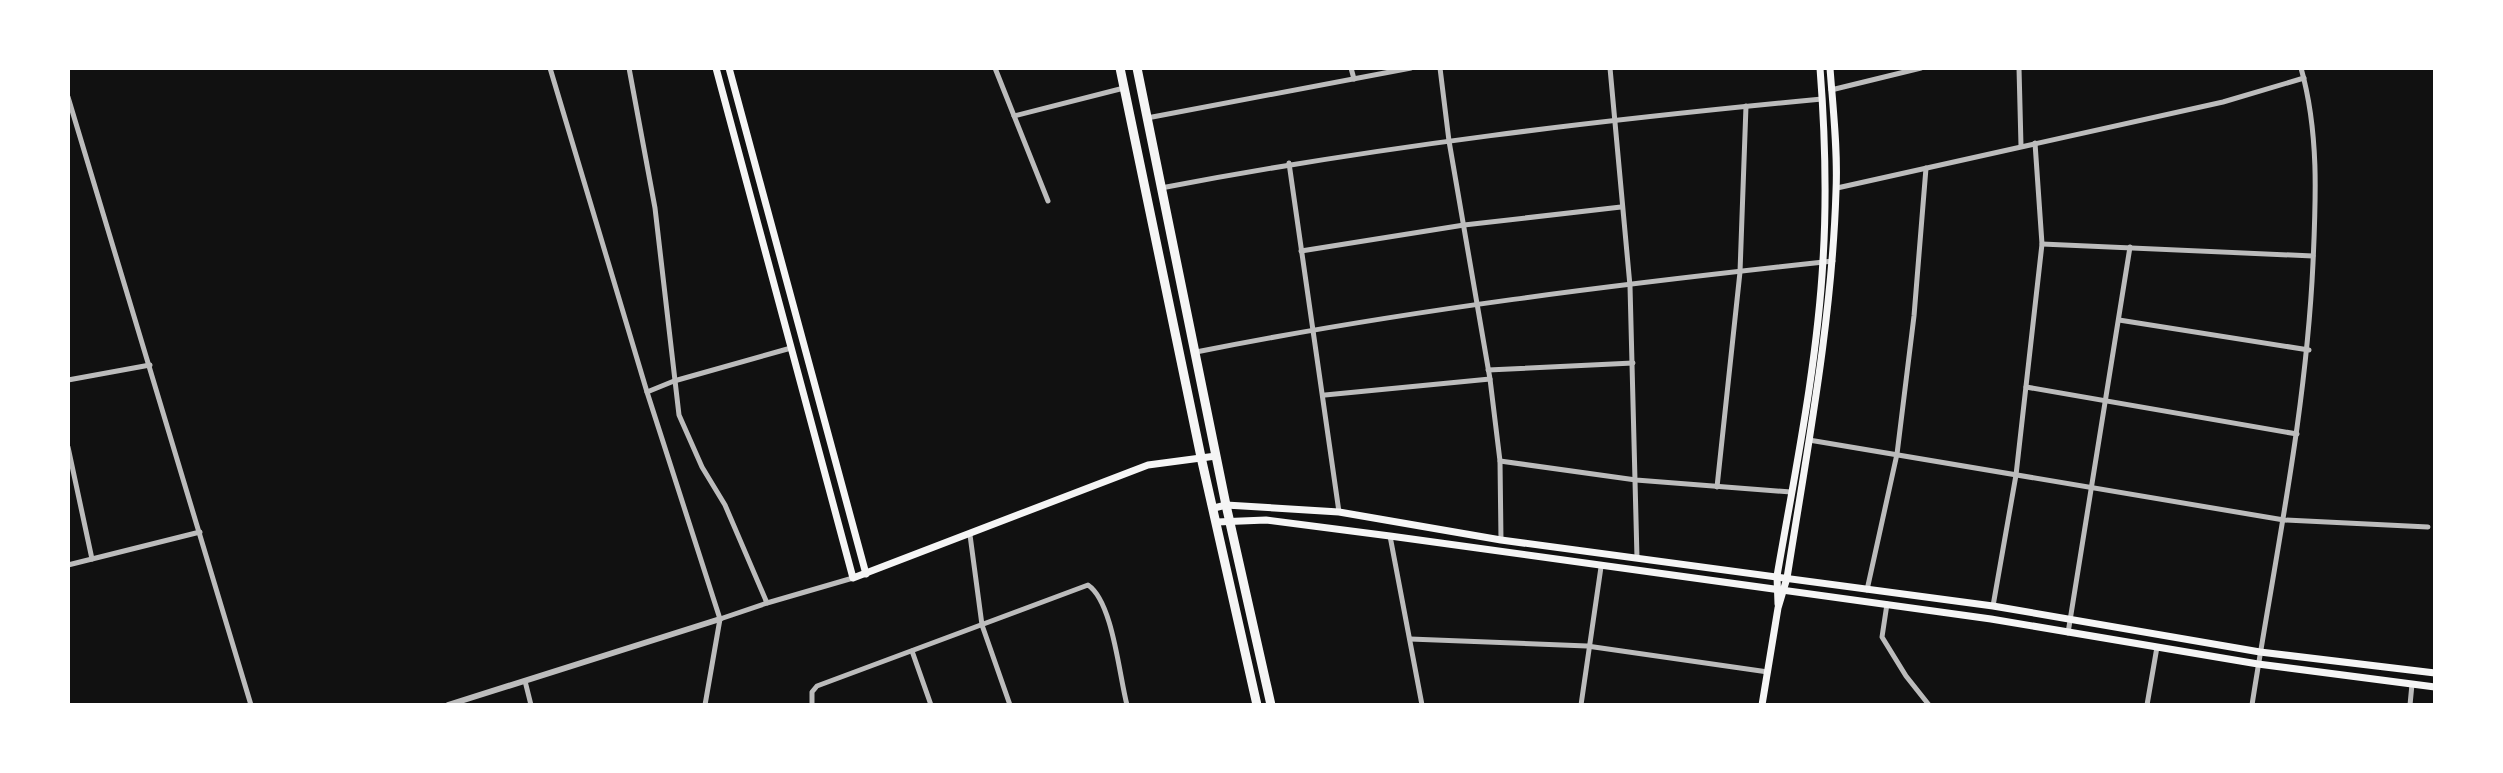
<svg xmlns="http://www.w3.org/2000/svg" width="2503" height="773" viewBox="0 0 2503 773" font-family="'Playfair Display',serif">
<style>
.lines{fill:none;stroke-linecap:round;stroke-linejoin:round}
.minor{stroke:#bcbcbc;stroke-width:5}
.tertiary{stroke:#bcbcbc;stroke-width:6}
.secondary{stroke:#f5f5f5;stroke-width:7}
.trunk{stroke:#f5f5f5;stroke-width:9}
</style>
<rect width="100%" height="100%" fill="#111"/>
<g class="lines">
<g class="minor">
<path d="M550,68l97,324 73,227 -15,86"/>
<path d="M629,68l26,140 24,207 23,52 23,38 42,98 86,-25"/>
<path d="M995,68l53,133"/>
<path d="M1351,68l3,11"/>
<path d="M1440,68l9,73 41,238 10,82 1,79"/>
<path d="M1610,68l20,218 7,272"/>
<path d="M2019,68l2,78"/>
<path d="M1831,90l90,-22"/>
<path d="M68,97l183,608"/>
<path d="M1014,116l110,-28"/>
<path d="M1147,118l264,-50"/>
<path d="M1289,163l50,349"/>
<path d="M1161,188c219,-42 440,-68 661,-89"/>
<path d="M1837,188l386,-86 81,-24"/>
<path d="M2042,244l271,12"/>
<path d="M1301,251l163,-26 157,-18"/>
<path d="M2119,320l190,30"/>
<path d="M1196,352c210,-42 424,-68 637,-91"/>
<path d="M1488,370l145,-7"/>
<path d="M68,380l82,-15"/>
<path d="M2026,387l271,47"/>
<path d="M647,392l27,-11 117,-33"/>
<path d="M1325,395l165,-16"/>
<path d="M1809,440l475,80 144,7"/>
<path d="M68,447l24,112"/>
<path d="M1500,461l136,19 155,12"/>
<path d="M1717,487l23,-215 6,-166"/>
<path d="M970,535l12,90 28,80"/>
<path d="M1390,536l32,169"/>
<path d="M68,565l132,-33"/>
<path d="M1867,590l30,-136 17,-138 12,-148"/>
<path d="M1887,604l-5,33 24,39 23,29"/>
<path d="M1993,606l23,-131 26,-231 -7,-101"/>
<path d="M720,619l47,-16"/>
<path d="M2068,633l62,-386"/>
<path d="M1410,639l177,7 181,26"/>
<path d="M912,651l19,54"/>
<path d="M525,681l6,24"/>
<path d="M812,705v-13l5,-6 271,-101c25,17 31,90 39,120"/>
<path d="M1581,705l20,-138"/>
<path d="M2147,705l10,-58"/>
<path d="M2252,705c23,-148 54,-292 61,-442 3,-65 6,-131 -12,-195"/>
<path d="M2410,705l2,-21"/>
</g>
<path class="tertiary" d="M448,705l272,-86"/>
<g class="secondary">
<path d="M716,68l137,510 295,-113 68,-9"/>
<path d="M729,68l137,506"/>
<path d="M1214,508l12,-3 113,7 162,28 492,66 267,46 175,21"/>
<path d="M1217,522l49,-2 124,16 601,83 267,45 177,23"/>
<path d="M1778,604l-1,-28c18,-104 40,-210 46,-316 4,-64 2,-128 -3,-192"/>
<path d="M1762,705l16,-97 9,-30c20,-128 45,-257 49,-387 2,-40 -3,-82 -6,-123"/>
</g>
<g class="trunk">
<path d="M1120,68l81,389 56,248"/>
<path d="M1137,68l89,437 45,200"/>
</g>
</g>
<rect width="2503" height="773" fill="none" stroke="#ffffff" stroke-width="140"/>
</svg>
